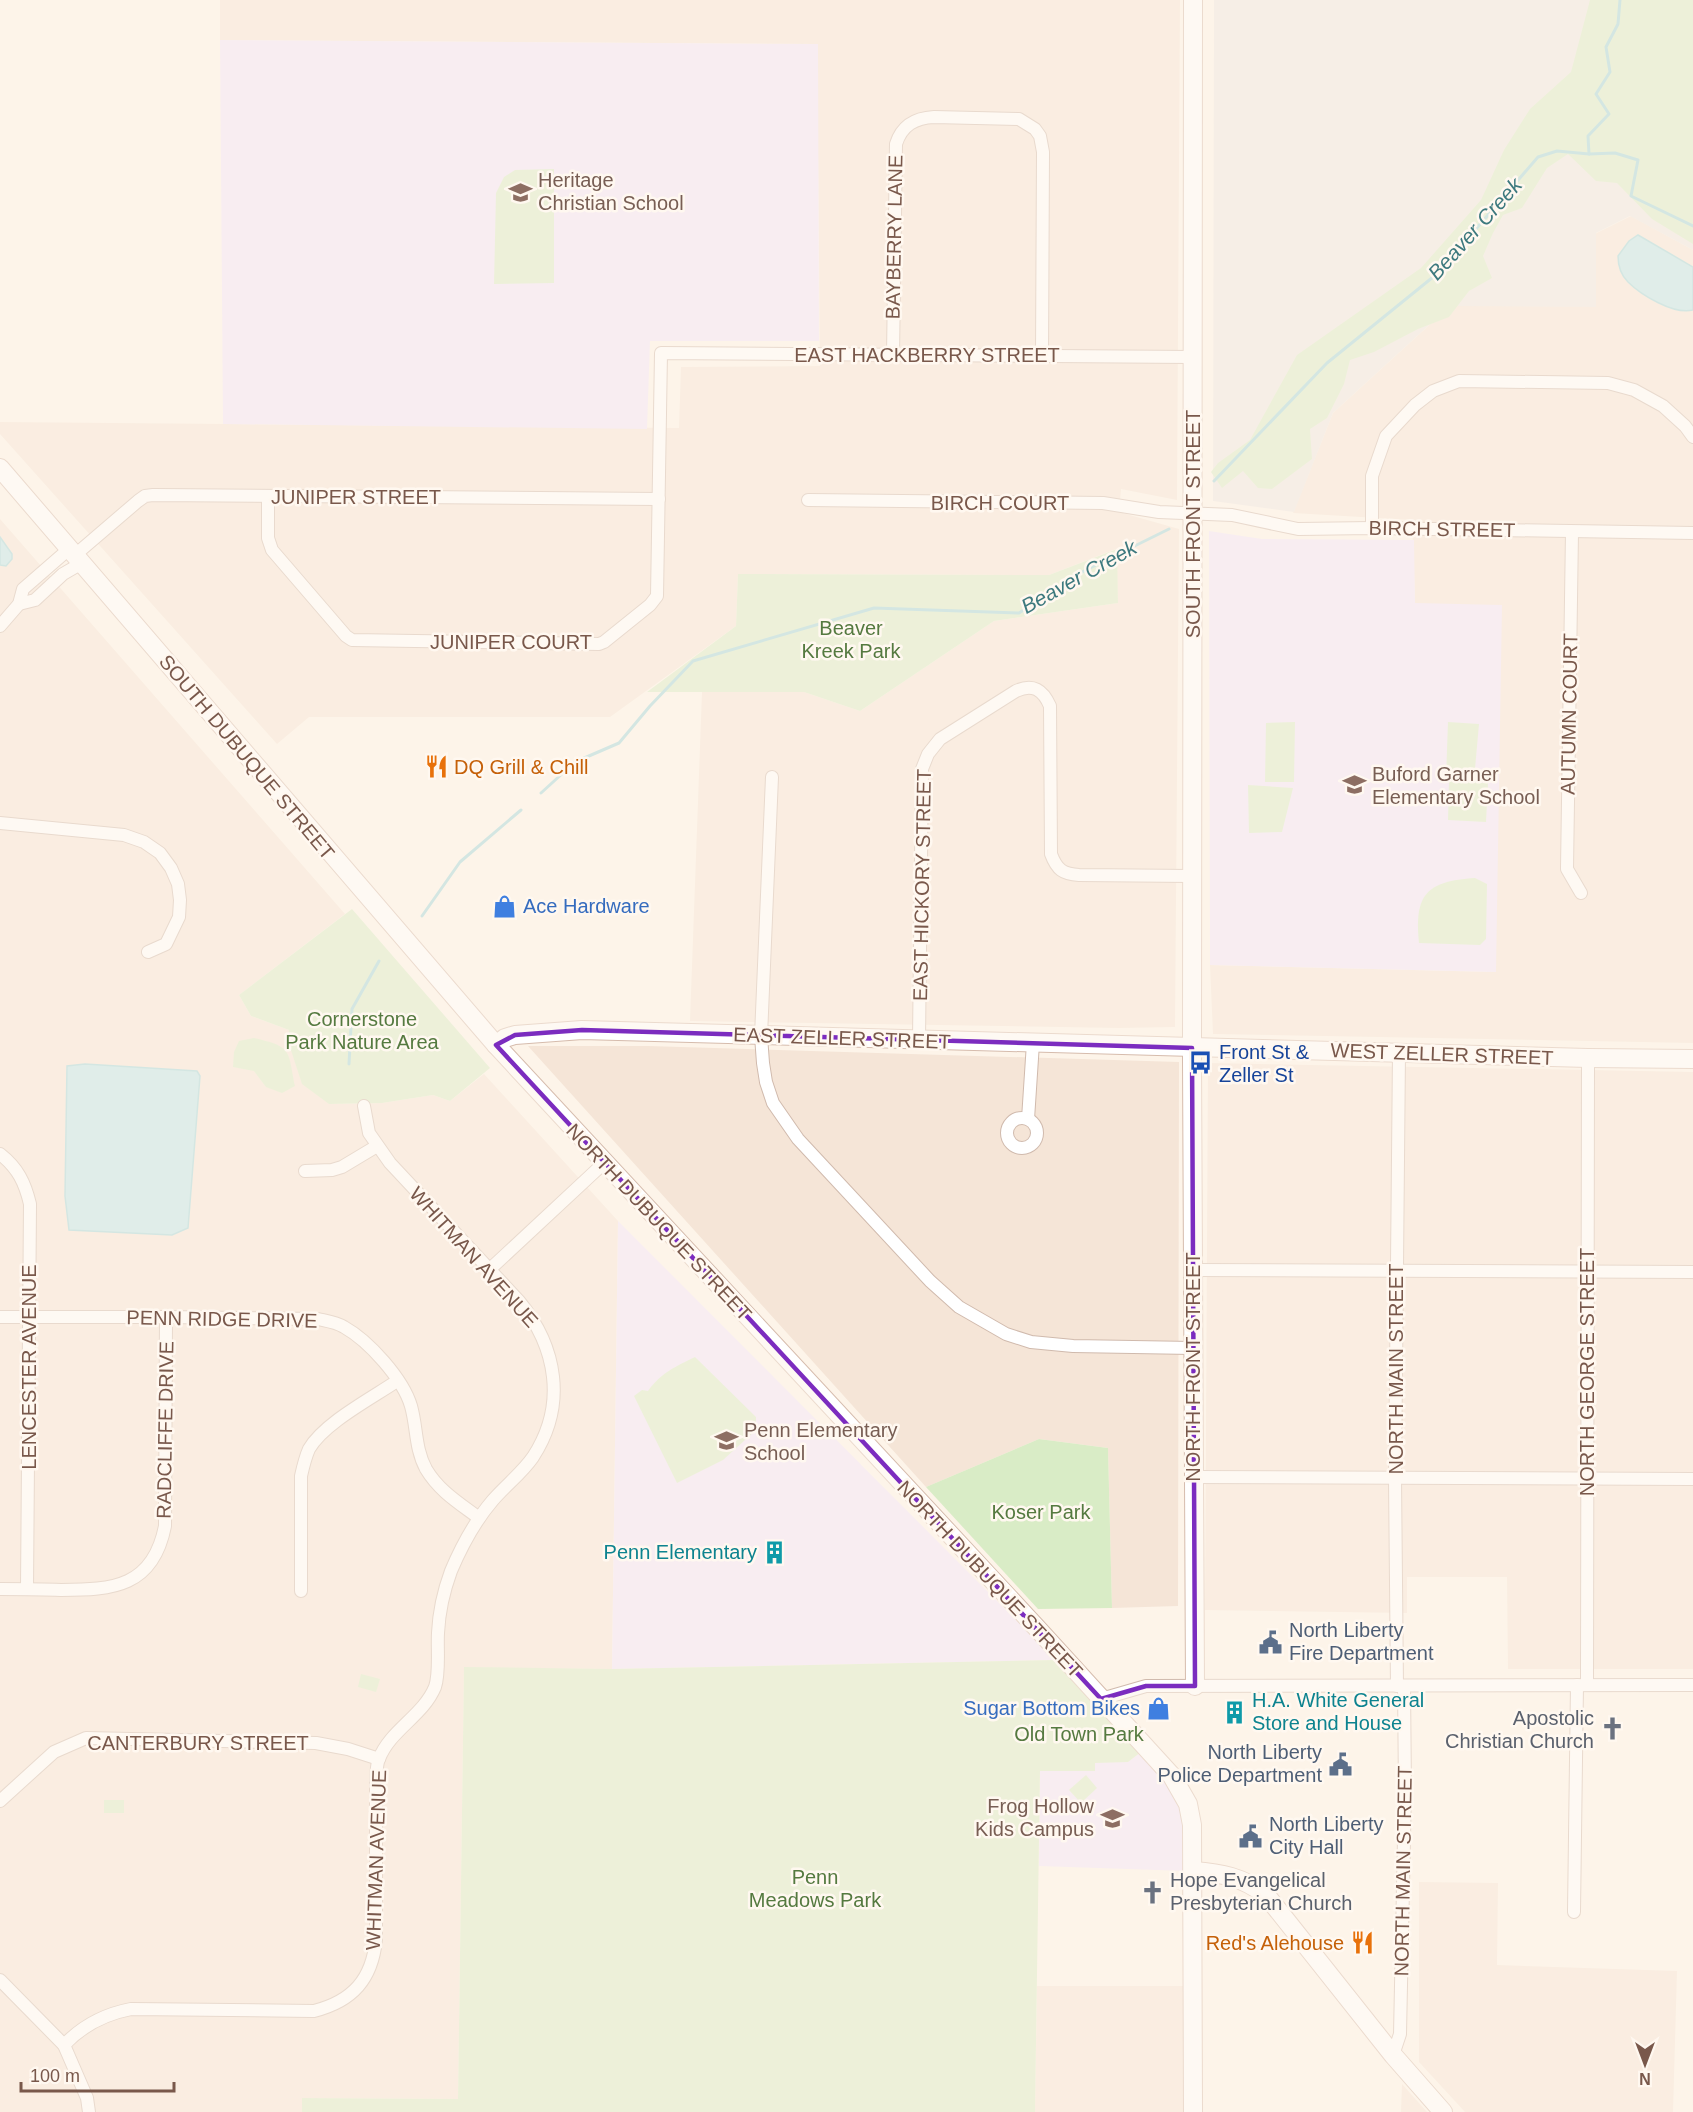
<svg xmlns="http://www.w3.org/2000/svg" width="1693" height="2112" viewBox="0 0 1693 2112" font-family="Arial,sans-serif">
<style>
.residential{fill:#f5e5d7}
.industrial{fill:#eee7e2}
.education{fill:#f1e5fa}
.green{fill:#d9ecc6}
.water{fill:#bce5e8;stroke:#a2d6da;stroke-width:1.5}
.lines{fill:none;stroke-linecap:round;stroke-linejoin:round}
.stream{stroke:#a2d6da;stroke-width:3}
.street-casing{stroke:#d0baad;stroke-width:14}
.secondary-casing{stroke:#d6bcad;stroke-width:20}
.street{stroke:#fff;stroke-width:12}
.secondary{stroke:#fff;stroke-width:18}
.marked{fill:none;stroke:#7b2cbf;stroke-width:4.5;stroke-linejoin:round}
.labels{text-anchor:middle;stroke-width:5;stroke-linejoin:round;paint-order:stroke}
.education-label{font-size:20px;fill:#785e54;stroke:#fff8f0;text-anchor:start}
.street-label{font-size:20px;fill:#79584b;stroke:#fff8f0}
.park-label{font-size:20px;fill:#557a40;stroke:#fff8f0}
.food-label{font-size:20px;fill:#c56008;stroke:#fff8f0;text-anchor:start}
.shop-label{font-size:20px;fill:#366cbe;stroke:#fff8f0;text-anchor:start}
.transit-label{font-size:20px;fill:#164399;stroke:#fff8f0;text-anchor:start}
.culture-label{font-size:20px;fill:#0d838f;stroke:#fff8f0;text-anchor:end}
.service-label{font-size:20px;fill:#4e5e75;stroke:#fff8f0;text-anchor:start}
.worship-label{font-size:20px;fill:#5b616d;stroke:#fff8f0;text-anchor:end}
.water-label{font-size:21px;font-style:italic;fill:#3d797e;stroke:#fff8f0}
</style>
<rect width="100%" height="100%" fill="#fdf4e9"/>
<g class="residential">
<path d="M220,0h960l-3,500 -56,-11 -2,23 60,17 -4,498 -56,1 -429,-7 12,-329h102l56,19 134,-90 124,-18 -2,-54 -67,26 -311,-1 -2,52 -126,91h-301l-32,27 -277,-310v-12l679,6 2,-61 139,-1 -3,-322 -597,-4z"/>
<path d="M1631,216l62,34v793l-480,-9 -3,-69 285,7 -80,-369 -3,-83 -119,-7 40,-100 117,-107z"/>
<path d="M0,519l345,395 -106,81 12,21 38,14v14l40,60 53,-1 51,-8 17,6 34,-27 134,147 -6,448 -148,-1 -6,431 -155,-1 -1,14h-302z"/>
<path d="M528,1046h120l531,16 -1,544 -66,2 -4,-160 -69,-9 -113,48z"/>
<path d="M1208,1063l485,9v597h-185l-1,-92h-100v36l-202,-3z"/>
<path d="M1419,1882l79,1 -1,82 180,6 -4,141h-208l-46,-50z"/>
<path d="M1037,1986h148l1,126h-151z"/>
<path d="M1402,2084l25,28h-26z"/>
</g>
<path class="industrial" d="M1214,0h479v250l-63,-34 -34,17v74l-146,-1 -117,107 -39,99 -81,-11z"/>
<g class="education">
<path d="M220,40l598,4 1,297h-169l-3,88 -424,-5z"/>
<path d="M1209,531l53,8 152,1 1,63 87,2 -6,367 -286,-7z"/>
<path d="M618,1221l438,439 -444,9z"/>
<path d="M1141,1752l34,42 10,32 1,45 -147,-5 1,-95h55v-9h33z"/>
</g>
<g class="green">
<path d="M1590,0h103v244l-41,-25 -35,-36 -21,-2 -28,-27 -21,14 -25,40 -19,7 -10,18 -10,23 9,22 -23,13 -20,26 -31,12 -44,23 -24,8 -6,24 -17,34 -17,11 2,30 -40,30 -14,-1 -15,-17 -21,17 -11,-16 7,-9 32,-23 47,-85 124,-87 60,-68 23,-50 26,-41 41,-37z"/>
<path d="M554,169v114l-60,1 2,-91 8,-16 11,-7z"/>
<path d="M1117,549l1,54 -124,18 -134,90 -56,-19h-157l89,-66 2,-52 311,1z"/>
<path d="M1295,722l-1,60h-29l1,-59z"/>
<path d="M1448,722l31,2 -5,56 -28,-2z"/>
<path d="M1449,781l39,2 -2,39 -38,-2z"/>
<path d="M1248,785l45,3 -11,44 -33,1z"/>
<path d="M1475,878l12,6 -1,55 -6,6 -61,-2c-5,-48 7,-62 56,-65z"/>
<path d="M352,909l138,159 -40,33 -17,-6 -51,8 -53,1 -27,-20 -13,-40v-14l-38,-14 -12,-21z"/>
<path d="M254,1038c38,9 34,11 41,48l-13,7 -16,-6 -12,-16 -21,-4 1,-15 5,-11z"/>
<path d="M695,1357l61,60v13l-33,30 -46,23 -43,-87 8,-6 6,1c14,-19 27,-24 47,-34z"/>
<path d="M1039,1439l69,9 4,160 -74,1 -112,-122z"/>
<path d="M1056,1660l85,92 -13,10 -33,1v8h-55l-5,341h-733v-14l156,1 6,-432 148,2z"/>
<path d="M361,1674l19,5 -4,13 -18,-5z"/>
<path d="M1086,1775l11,13 -16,15 -12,-13z"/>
<rect x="104" y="1800" width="20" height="13"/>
</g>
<g class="water">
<path d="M1638,235l55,32v43c-19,5 -52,-15 -65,-28 -7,-7 -10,-16 -10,-26l11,-15z"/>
<path d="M0,537l12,17v5l-6,7 -6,-1z"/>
<path d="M85,1064l112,7 3,5 -12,152 -16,7 -103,-5 -4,-34 2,-130z"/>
</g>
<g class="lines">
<g class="stream">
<path d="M1620,0l-2,24 -12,23 4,25 -14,22 13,20 -21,22 1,18 26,-1 23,7 -7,36 62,30"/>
<path d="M1214,481l113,-118 111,-90 100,-116 19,-6 32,3"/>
<path d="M541,793l34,-31 44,-19 31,-37 43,-45 181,-53 145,5 65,-42 85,-42"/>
<path d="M422,916l38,-54 61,-52"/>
<path d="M349,1064l3,-55 27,-48"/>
</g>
<defs>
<g id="street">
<path d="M893,355l3,-211c6,-19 19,-26 38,-27l85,2 16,10 5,7 3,16 -1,204"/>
<path d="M268,496v42l4,12 74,86 6,4 247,4 5,-2 46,-37 7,-9 4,-243 532,4"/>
<path d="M808,500l295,3 56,9 73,3 66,14 74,-1 321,5"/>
<path d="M1372,528v-52l14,-40 29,-31 18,-14 26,-10 149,2 26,7 29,16 22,20 8,11"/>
<path d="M1572,532l-5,337 14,24"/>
<path d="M75,555l63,-54 7,-5 8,-1 506,4"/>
<path d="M19,604l16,-4 28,-26 19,-11"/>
<path d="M0,626l19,-22 4,-15 46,-40"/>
<path d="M772,777l-11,259 2,27 3,19 7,21 25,36 132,142 29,26 47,27 25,8 42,4 120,2"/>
<path d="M0,823l124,12 20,7 16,11 11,15 7,16 2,16 -1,17 -13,27 -18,8"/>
<path d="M919,1040l3,-271 6,-15 12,-15 76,-48c17,-8 27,-1 34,15l1,148c6,16 12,20 28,21l113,1"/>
<circle cx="1022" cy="1133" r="15"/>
<path d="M1028,1119l5,-76"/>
<path d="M0,1154c18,14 25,29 30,50l-3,385"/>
<path d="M305,1171l27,-1 10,-3 35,-21"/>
<path d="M489,1270l115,-107"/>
<path d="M1193,1270l500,2"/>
<path d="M0,1317h166l152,2c9,2 18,3 26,8 25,14 59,52 67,79 6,21 4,43 15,63 13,22 33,34 53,49"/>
<path d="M1193,1477l500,2"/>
<path d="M0,1589c20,0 41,0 61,1 52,0 92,-3 104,-64l1,-209"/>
<path d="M301,1591v-115c2,-9 4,-18 8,-27 15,-26 63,-51 88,-68"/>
<path d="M1587,1685l1,-627"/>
<path d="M1397,1686l-2,-208 4,-426"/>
<path d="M1101,1699l45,-13 547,-1"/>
<path d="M0,1801l54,-49 32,-14 230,5 32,6 31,10"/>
<path d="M1574,1912l3,-227"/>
<path d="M0,1980l64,65 23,53 2,14"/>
<path d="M64,2045c19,-20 41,-31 67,-36l183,2c39,-10 58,-32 62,-71v-159c1,-7 0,-16 3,-22 11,-29 44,-43 56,-72 5,-14 2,-39 3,-54 1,-21 6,-43 13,-62 11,-26 24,-50 42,-71 13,-15 29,-27 40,-43 34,-52 24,-110 -14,-156l-129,-138 -21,-30 -5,-27"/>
<path d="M1393,2055l7,-21 5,-244 -1,-104"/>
</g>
<g id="secondary">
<path d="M1193,0l-1,1060 3,626"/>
<path d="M0,468l496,577 540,582 136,149 16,28 4,21 1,287"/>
<path d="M496,1045l9,-7 10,-3 67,-5 1006,28 105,1"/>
<path d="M1193,1871c28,2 50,6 73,24l127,160 50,57"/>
</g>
</defs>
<use href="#street" class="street-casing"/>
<use href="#secondary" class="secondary-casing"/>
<use href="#street" class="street"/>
<use href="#secondary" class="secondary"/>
</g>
<path d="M0 0H1693V2112H0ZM582,1030l610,18 3,638h-49l-45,13 -605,-654 19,-10z" fill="#fdf4e9" fill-opacity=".55" fill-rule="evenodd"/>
<path class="marked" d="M582,1030l610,18 3,638h-49l-45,13 -605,-654 19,-10z"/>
<defs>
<symbol id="school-bare" viewBox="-9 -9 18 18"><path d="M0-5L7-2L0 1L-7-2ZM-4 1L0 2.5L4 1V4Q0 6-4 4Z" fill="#8d6e63" stroke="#fff8f0" stroke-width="2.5" paint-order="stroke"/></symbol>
<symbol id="restaurant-bare" viewBox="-9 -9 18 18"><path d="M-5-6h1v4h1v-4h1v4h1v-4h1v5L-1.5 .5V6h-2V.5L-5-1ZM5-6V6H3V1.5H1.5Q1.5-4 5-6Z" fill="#e8710a" stroke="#fff8f0" stroke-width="2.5" paint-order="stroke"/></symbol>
<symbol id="shop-bare" viewBox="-9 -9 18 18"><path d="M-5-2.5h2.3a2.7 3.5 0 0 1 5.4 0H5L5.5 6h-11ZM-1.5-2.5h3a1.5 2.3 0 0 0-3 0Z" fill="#3f7fe0" stroke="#fff8f0" stroke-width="2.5" paint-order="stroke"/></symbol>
<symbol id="bus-bare" viewBox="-9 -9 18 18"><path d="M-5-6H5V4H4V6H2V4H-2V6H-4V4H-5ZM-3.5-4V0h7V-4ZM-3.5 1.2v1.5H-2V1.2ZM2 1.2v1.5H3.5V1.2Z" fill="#1a4fb4" stroke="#fff8f0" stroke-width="2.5" paint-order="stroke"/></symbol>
<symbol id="building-bare" viewBox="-9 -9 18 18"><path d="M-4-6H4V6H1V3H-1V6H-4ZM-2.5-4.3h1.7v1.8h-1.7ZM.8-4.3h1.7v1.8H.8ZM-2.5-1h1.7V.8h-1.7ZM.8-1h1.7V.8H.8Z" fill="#0f9aa8" stroke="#fff8f0" stroke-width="2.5" paint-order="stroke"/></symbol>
<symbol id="civic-bare" viewBox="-9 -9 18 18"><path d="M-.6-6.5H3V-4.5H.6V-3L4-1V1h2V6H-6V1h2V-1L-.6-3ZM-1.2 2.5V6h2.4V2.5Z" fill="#5c6f8a" stroke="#fff8f0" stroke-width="2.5" paint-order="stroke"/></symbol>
<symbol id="church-bare" viewBox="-9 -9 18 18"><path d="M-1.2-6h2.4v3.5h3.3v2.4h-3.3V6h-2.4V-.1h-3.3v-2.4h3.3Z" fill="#6b7280" stroke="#fff8f0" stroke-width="2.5" paint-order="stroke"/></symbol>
</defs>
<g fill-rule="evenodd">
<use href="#school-bare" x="504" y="176" width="33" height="33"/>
<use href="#restaurant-bare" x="420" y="750" width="33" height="33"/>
<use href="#school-bare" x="1338" y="768" width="33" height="33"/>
<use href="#shop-bare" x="488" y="890" width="33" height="33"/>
<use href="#bus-bare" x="1184" y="1046" width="33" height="33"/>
<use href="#school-bare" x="710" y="1424" width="33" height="33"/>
<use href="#building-bare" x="758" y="1536" width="33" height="33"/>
<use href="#civic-bare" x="1254" y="1626" width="33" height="33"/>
<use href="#shop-bare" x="1142" y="1692" width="33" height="33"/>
<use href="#building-bare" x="1218" y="1696" width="33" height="33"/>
<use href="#church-bare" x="1596" y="1712" width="33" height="33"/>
<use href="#civic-bare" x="1324" y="1748" width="33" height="33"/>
<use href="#school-bare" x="1096" y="1802" width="33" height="33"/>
<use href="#civic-bare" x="1234" y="1820" width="33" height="33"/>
<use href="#church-bare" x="1136" y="1876" width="33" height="33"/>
<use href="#restaurant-bare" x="1346" y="1926" width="33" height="33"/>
</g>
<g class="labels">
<g class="education-label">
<text x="538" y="187">Heritage<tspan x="538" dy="23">Christian School</tspan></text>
<text x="1372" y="781">Buford Garner<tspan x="1372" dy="23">Elementary School</tspan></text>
<text x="744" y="1437">Penn Elementary<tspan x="744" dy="23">School</tspan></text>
<text x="1094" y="1813" text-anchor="end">Frog Hollow<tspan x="1094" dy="23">Kids Campus</tspan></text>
</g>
<g class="street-label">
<text transform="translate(894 237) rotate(-89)" y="7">BAYBERRY LANE</text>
<text x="927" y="362">EAST HACKBERRY STREET</text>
<text x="356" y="504">JUNIPER STREET</text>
<text x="1000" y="510">BIRCH COURT</text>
<text transform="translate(1193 524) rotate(-90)" y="7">SOUTH FRONT STREET</text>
<text transform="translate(1442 529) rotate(1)" y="7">BIRCH STREET</text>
<text x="511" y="649">JUNIPER COURT</text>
<text transform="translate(1569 714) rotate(-89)" y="7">AUTUMN COURT</text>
<text transform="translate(247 757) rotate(50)" y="7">SOUTH DUBUQUE STREET</text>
<text transform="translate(922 885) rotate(-89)" y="7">EAST HICKORY STREET</text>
<text transform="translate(842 1038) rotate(2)" y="7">EAST ZELLER STREET</text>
<text transform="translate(1442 1054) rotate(2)" y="7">WEST ZELLER STREET</text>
<text transform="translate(659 1222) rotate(47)" y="7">NORTH DUBUQUE STREET</text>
<text transform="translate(474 1257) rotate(48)" y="7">WHITMAN AVENUE</text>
<text transform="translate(222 1319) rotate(1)" y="7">PENN RIDGE DRIVE</text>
<text transform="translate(29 1367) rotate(-90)" y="7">LENCESTER AVENUE</text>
<text transform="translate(1193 1367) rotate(-90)" y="7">NORTH FRONT STREET</text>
<text transform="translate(1396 1369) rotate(-90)" y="7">NORTH MAIN STREET</text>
<text transform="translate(1587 1372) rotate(-90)" y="7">NORTH GEORGE STREET</text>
<text transform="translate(165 1430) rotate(-89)" y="7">RADCLIFFE DRIVE</text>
<text transform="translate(990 1579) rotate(47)" y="7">NORTH DUBUQUE STREET</text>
<text x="198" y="1750">CANTERBURY STREET</text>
<text transform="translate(376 1860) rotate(-88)" y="7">WHITMAN AVENUE</text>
<text transform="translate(1403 1871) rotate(-89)" y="7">NORTH MAIN STREET</text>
</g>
<g class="park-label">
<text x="851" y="635">Beaver<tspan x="851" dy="23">Kreek Park</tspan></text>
<text x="362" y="1026">Cornerstone<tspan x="362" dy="23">Park Nature Area</tspan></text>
<text x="1041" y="1519">Koser Park</text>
<text x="1079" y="1741">Old Town Park</text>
<text x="815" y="1884">Penn<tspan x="815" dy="23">Meadows Park</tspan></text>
</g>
<g class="food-label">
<text x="454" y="774">DQ Grill &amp; Chill</text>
<text x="1344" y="1950" text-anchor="end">Red's Alehouse</text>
</g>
<g class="shop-label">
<text x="523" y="913">Ace Hardware</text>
<text x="1140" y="1715" text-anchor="end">Sugar Bottom Bikes</text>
</g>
<g class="transit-label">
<text x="1219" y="1059">Front St &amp;<tspan x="1219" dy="23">Zeller St</tspan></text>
</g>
<g class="culture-label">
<text x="757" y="1559">Penn Elementary</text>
<text x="1252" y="1707" text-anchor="start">H.A. White General<tspan x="1252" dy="23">Store and House</tspan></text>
</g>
<g class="service-label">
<text x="1289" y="1637">North Liberty<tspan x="1289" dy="23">Fire Department</tspan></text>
<text x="1322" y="1759" text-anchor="end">North Liberty<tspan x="1322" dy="23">Police Department</tspan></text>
<text x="1269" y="1831">North Liberty<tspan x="1269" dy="23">City Hall</tspan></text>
</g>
<g class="worship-label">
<text x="1594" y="1725">Apostolic<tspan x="1594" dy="23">Christian Church</tspan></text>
<text x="1170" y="1887" text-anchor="start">Hope Evangelical<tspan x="1170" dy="23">Presbyterian Church</tspan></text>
</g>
<g class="water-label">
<text transform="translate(1475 229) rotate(-48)" y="7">Beaver Creek</text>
<text transform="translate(1079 577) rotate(-29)" y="7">Beaver Creek</text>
</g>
</g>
<g transform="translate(1645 2064) rotate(180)" stroke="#fff8f0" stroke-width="4.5" paint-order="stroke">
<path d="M0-4.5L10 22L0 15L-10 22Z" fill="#79584b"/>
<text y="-9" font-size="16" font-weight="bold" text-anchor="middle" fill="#79584b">N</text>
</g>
<path d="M21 2082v9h153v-9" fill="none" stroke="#79584b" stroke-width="3"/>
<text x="30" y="2082" font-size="18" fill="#79584b" stroke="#fff8f0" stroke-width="4.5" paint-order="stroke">100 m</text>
</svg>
